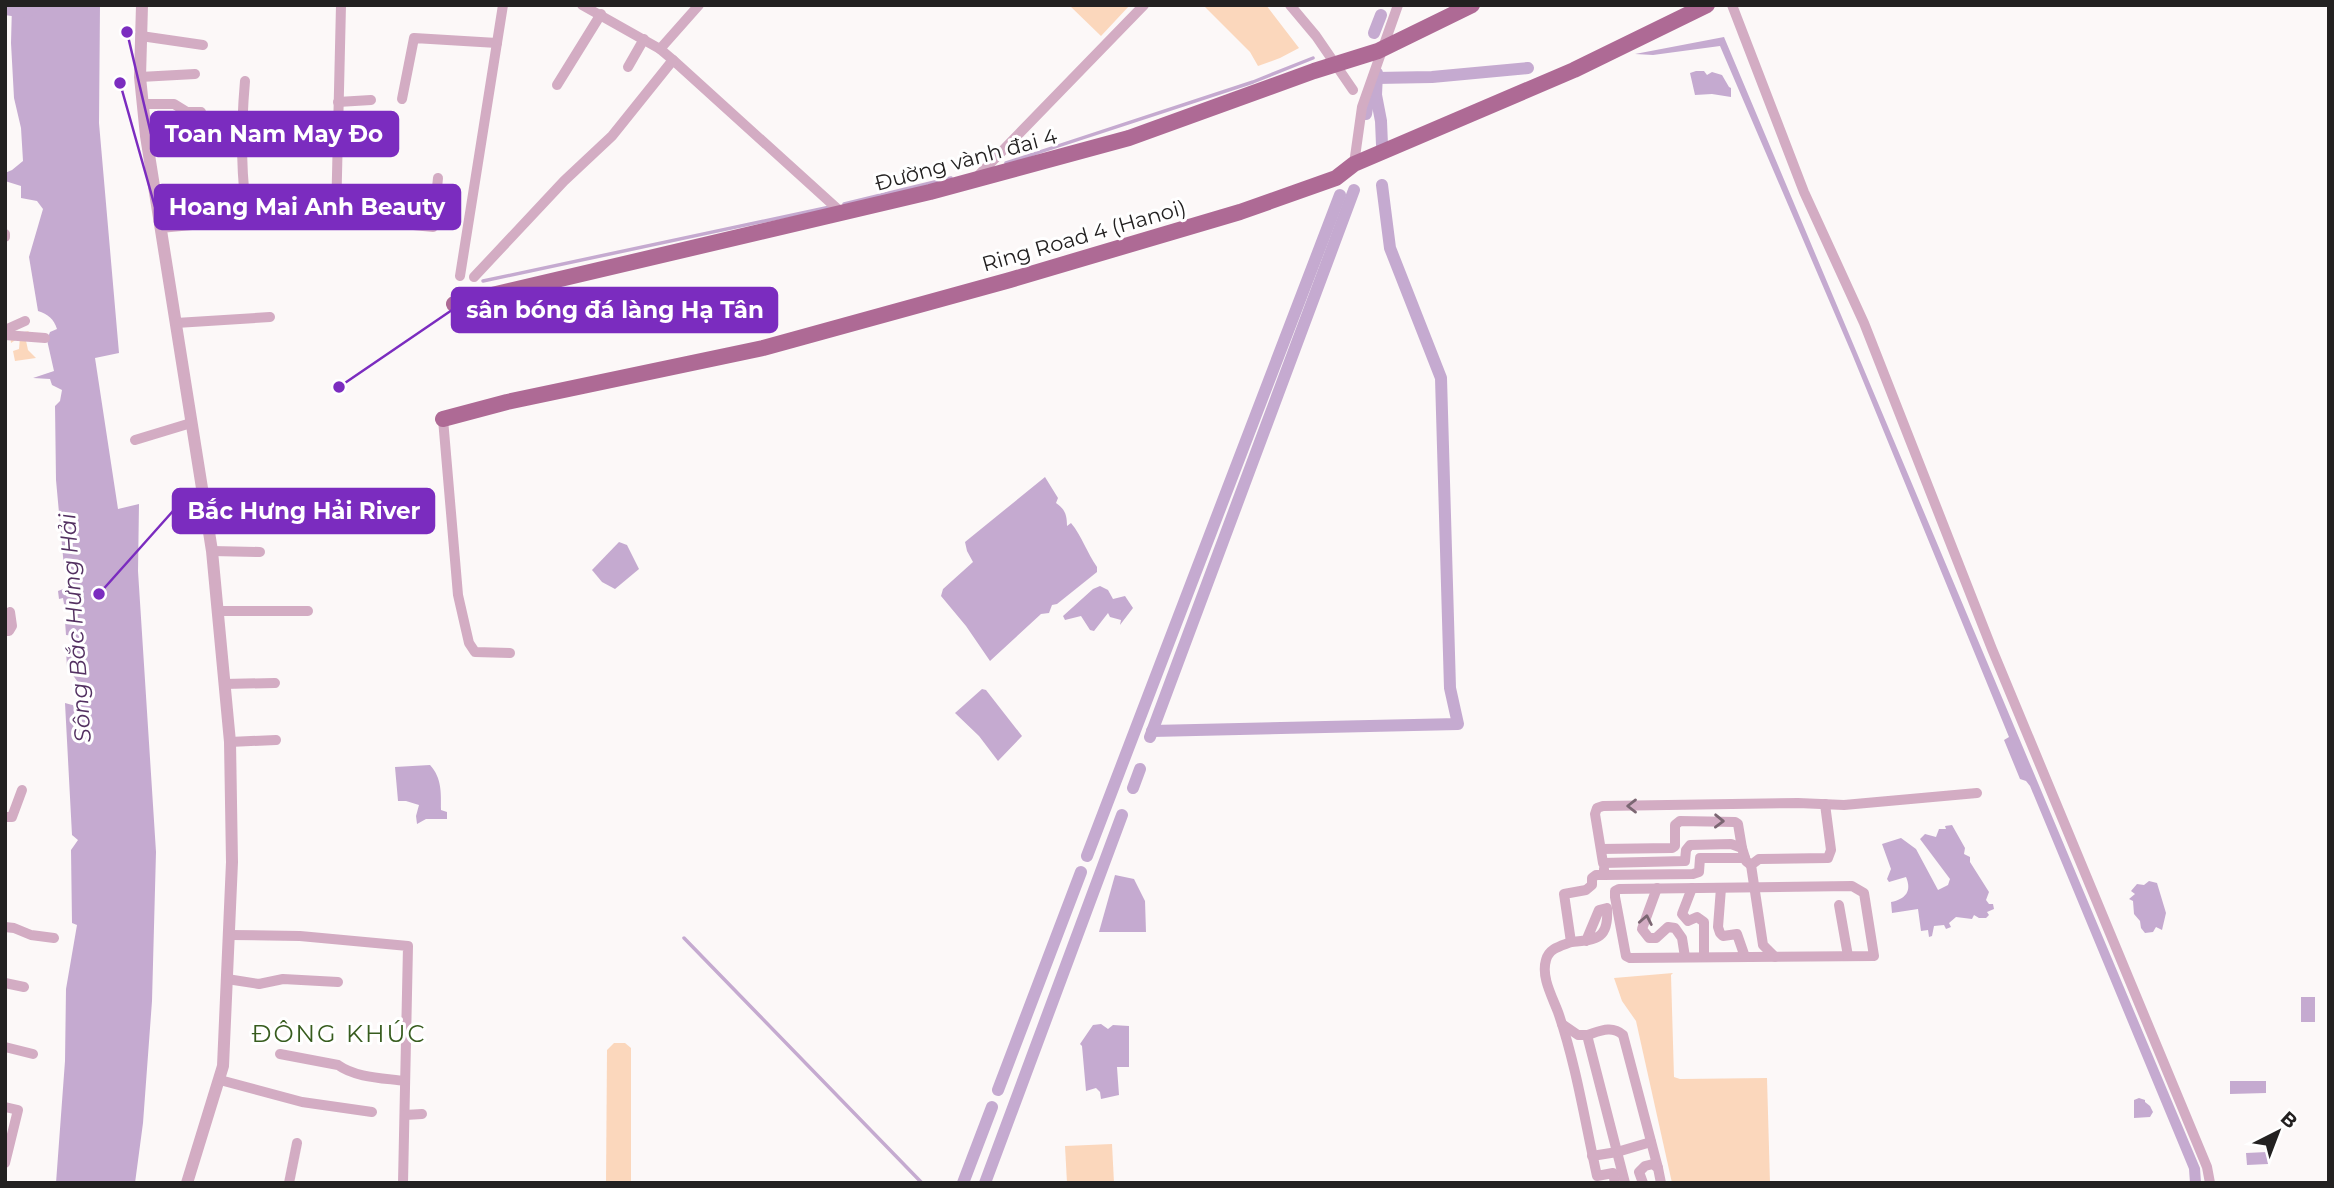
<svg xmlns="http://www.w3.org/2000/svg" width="2334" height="1188" viewBox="0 0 2334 1188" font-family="Montserrat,sans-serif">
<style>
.green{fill:#fbd7bc}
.water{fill:#c5aad0}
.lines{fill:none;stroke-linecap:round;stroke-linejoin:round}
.stream{stroke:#c5aad0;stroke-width:3.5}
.canal{stroke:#c5aad0;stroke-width:12}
.minor{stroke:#d3acc3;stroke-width:10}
.tertiary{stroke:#d3acc3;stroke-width:12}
.primary{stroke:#ae6a95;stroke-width:16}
.oneway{stroke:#7b6672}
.labels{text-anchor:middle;stroke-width:6;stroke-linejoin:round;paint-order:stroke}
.street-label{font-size:21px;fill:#232121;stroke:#fff}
.water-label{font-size:23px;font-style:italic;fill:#533061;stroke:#fff}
.quarter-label{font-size:24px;letter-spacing:2px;fill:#375c1e;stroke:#fff}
.leader{fill:none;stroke:#7b2cbf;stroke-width:2.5}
.callout-dot{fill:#7b2cbf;stroke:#fff;stroke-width:2.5}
.callout{fill:#7b2cbf;stroke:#7b2cbf;stroke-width:2.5}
.callout-label{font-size:23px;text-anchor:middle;font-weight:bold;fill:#fff}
</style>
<rect width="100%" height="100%" fill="#fcf8f8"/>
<g class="green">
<path d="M1069,5h61l-29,31z"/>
<path d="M1203,5h63l33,43 -19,10 -22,8 -8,-14z"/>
<path d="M29,331l-4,5 3,14 8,8 -21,3 -2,-10 6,-2 1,-12 -9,6 -1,-8z"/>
<path d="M1673,973l-2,2 3,102 6,2 87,-1 3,105h-98l-36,-162 -14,-20 -8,-23z"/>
<path d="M614,1043h11l6,5v135h-25l1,-133z"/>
<path d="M1112,1144l2,39h-47l-2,-37z"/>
</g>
<g class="water">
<path d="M12,5h88l-1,118 20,230 -24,5 23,151 21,-5 -1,67 18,281 -4,149 -9,122 -8,60h-79l9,-122 1,-72 11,-64 -5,-2 -1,-73 7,-10 -6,-5 -7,-132 11,3 8,-5 1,-9 -18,-25 -1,-16 11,-6 -3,-9 -8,-1 -1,-14 5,-4 1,-9 -7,-4 -1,-6 -4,1 -1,-8 10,-4c3,-9 1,-13 -4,-20l-8,-87 -1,-74 5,-5 2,-11 -10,-5 -2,-6 -17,-1 21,-7 -7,-31 3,-8 7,-3c-3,-10 -9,-15 -19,-18l-9,-54 14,-48 -6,-8 -16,-3v-12l-16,-5v-8l7,-3 11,-9 -2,-33 -7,-30 -3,-55z"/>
<path d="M1724,37l476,1131 1,15h-11l-1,-14 -159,-383 -4,-5 -6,-2 -16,-39 5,-3 -157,-383 -132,-308 -67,9 -18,-1z"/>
<path d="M1696,71h8l3,4 5,-3 10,3 7,12 2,1v9l-19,-3 -17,1 -5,-22z"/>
<path d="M1045,477l13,21 -2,5c9,6 11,12 11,23l4,-3c11,13 16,30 26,44v5l-40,32 -5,1 -3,8 -8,1 -51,47 -24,-35 -25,-30 2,-7 30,-27 -6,-11 -2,-9z"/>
<path d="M619,542l8,3 12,24 -24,20 -13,-7 -10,-12z"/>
<path d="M1100,586l8,4 5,9 12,-3 8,12 -13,17 1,-5 -11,-3 -2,-4 -14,18 -4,-1 -9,-14 -16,4 -2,-4 30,-27z"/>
<path d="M982,689l4,1 36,46 -24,25 -19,-25 -24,-23z"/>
<path d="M430,765c12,13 11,28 11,45l6,2v7h-21l-9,5 -1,-8 3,-11 -13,-4h-8l-3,-34z"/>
<path d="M1952,825l13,23 -1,6 6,3v5l19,30 -3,8 3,4h4l1,5 -7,3 2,3 -3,3h-7l-5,-3 -2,4 -16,-2 -7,6 2,4 -5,2 -2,-4 -10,1 -2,10 -3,1 -1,-7 -7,1 -3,-22 -26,4 -1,-11c15,-3 21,-11 15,-25l-17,5 -2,-3 4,-10 -9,-25 19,-6 15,11 22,41 10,-5 2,-6 -30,-40 5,-5 11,3 3,-8h7l-1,-3z"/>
<path d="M1115,875l19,4 11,22 1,31h-47z"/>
<path d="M2149,881l8,2 9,30 -4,17 -6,-3 -3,5 -8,1 -4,-5 -1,-7 -6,-7 -1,-13 -4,-2 6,-5 -4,-3 6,-7 7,1z"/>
<rect x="2301" y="997" width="14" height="25"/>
<path d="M1101,1024l7,5 5,-4 16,1v41h-12l2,28 -18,4 -1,-7 -4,-4 -10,3 -4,-45 -2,-2 13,-19z"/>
<path d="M2230,1081h36v12l-36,1z"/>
<path d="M2139,1098l6,2v2l5,4 3,6 -3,5 -16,1v-18z"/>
<path d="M2267,1152l1,12 -21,1 -1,-12z"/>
</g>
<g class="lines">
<g class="stream">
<path d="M1006,163l247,-81 60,-24"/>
<path d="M844,204l107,-26"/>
<path d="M483,281l347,-74"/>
<path d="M684,938l238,245"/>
</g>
<g class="canal">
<path d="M5,9l22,3 9,-7"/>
<path d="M1374,33l7,-18"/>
<path d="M1376,78l56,-1 96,-9"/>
<path d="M1376,95l5,26 1,24"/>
<path d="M1366,114l2,-12 8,-7 1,-22"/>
<path d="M1152,731l306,-7 -8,-36 -9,-310 -51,-130 -8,-63"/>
<path d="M1150,737l204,-547"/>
<path d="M1133,788l7,-19"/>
<path d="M1087,856l253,-661"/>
<path d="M998,1090l83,-218"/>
<path d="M963,1183l29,-76"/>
<path d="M985,1183l137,-368"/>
</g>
<g class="minor">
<path d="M582,5l78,44 13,11"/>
<path d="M1290,5l26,31 37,54"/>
<path d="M1732,5l72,187 60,131 128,326 215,518 3,16"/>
<path d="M141,36l62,9"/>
<path d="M660,49l39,-44"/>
<path d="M628,67l16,-28"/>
<path d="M140,77l55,-3"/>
<path d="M245,81c-4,46 -5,93 3,138"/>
<path d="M557,85l44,-71"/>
<path d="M402,99l12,-61 83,5"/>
<path d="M338,102l33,-2"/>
<path d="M143,104h31l13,8h14"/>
<path d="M305,119l1,26 30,-2"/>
<path d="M1354,164l8,-57 36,-102"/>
<path d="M975,179l169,-174"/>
<path d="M336,217l97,10 5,-49"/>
<path d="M160,228l137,-13 39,2 5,-212"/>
<path d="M5,234v3"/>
<path d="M460,276l43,-271"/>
<path d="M474,277l90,-96 48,-45 61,-76 169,153"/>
<path d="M176,323l94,-6"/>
<path d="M5,330l20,-9"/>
<path d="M5,335l40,3"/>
<path d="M443,419l15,176 11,48 6,9 35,1"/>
<path d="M135,440l56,-17"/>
<path d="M205,499l55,2"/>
<path d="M212,551l48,1"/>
<path d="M217,611h91"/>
<path d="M5,631h4l3,-5 -2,-14"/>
<path d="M224,684l51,-1"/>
<path d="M230,742l46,-2"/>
<path d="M5,817h7l10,-27"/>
<path d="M1601,849l71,-1 3,-2v-21l5,-4 55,1 3,2 4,24"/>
<path d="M1751,865l-5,-4 -4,-13 -11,-4 -41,1 -4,5 -1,11 -82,2 -8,-49 2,-6 6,-2 195,-3 46,2 133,-12"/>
<path d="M1604,869v6l89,-1 6,-2 1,-14h45"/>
<path d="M1604,875h-8l-4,3v7l-6,5 -22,4 7,48c-10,4 -22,6 -25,18 -5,17 6,36 12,52 18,52 27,110 39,164l16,-3 2,10"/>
<path d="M1852,886l12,7 10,63 -244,2 -4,-2 -11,-59v-6l4,-2z"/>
<path d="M1657,888l-15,41 7,9h7l12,-11 7,1 7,10 3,19"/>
<path d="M1692,888l-10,26 6,7 9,-4 7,5v35"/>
<path d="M1721,888l-3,39 2,6 3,3 14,-2 8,23"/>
<path d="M1839,905l9,51"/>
<path d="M5,927l9,1 17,7 23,3"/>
<path d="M230,935l70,1 108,10 -5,237"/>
<path d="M1571,942c27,-2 38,-4 36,-34l-8,2 -13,31"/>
<path d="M1775,957l-12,-12 -12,-80 8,-6 69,-1 3,-8 -6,-46"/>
<path d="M227,979l32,5 24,-5 55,3"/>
<path d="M5,983l19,4"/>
<path d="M1562,1024l16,11h9l38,148"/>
<path d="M1587,1035c13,-4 25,-10 36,0l35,133"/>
<path d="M5,1047l28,7"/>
<path d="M280,1054l58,11c18,13 46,13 67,16"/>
<path d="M220,1080l82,22 70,10"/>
<path d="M5,1107l13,3 -13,53"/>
<path d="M405,1115l17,-1"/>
<path d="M1592,1156l25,-4 34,-10"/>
<path d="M289,1183l8,-40"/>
<path d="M1643,1183l-4,-11 6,-6 8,-2 5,4 3,15"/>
</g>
<path class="tertiary" d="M142,5l-2,72 6,59 66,415 18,191 2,120 -9,204 -36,117"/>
<g class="primary">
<path d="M454,304l476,-112 199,-54 185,-67 64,-20 94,-46"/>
<path d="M443,419l64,-17 256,-54 247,-68 230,-68 96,-34 18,-14 220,-94 133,-65"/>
</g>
</g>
<defs><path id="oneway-chevron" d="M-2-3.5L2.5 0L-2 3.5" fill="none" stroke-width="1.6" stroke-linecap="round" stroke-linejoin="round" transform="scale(1.75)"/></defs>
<g class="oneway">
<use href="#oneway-chevron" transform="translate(1632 806) rotate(180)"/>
<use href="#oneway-chevron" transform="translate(1719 821) rotate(1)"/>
<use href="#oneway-chevron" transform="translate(1646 920) rotate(-79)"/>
</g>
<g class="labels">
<g class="street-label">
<text transform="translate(966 160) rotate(-15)" y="7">Đường vành đai 4</text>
<text transform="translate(1084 236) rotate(-16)" y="7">Ring Road 4 (Hanoi)</text>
</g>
<g class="water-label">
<text transform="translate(75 628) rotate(-94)" y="8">Sông Bắc Hưng Hải</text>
</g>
<g class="quarter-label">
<text x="339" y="1042">ĐÔNG KHÚC</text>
</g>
</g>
<path class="leader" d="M127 32L151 134M120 83L155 207M339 387L452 310M99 594L173 511"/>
<g class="callout-dot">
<circle cx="127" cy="32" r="7"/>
<circle cx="120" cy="83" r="7"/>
<circle cx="339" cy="387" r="7"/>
<circle cx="99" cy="594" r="7"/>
</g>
<g class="callout">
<rect x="151" y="112" width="247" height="44" rx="7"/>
<rect x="155" y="185" width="305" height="44" rx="7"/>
<rect x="452" y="288" width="325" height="44" rx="7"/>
<rect x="173" y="489" width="261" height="44" rx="7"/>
</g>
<g class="callout-label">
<text x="274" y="142">Toan Nam May Đo</text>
<text x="307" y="215">Hoang Mai Anh Beauty</text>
<text x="615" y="318">sân bóng đá làng Hạ Tân</text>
<text x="304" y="519">Bắc Hưng Hải River</text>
</g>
<rect width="2334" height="1188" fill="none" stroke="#232121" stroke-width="14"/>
<g transform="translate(2278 1132) rotate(42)" stroke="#ffffff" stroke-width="5" paint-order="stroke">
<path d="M0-5L12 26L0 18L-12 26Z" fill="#232121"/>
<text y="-10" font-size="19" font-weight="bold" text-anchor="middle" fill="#232121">B</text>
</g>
</svg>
